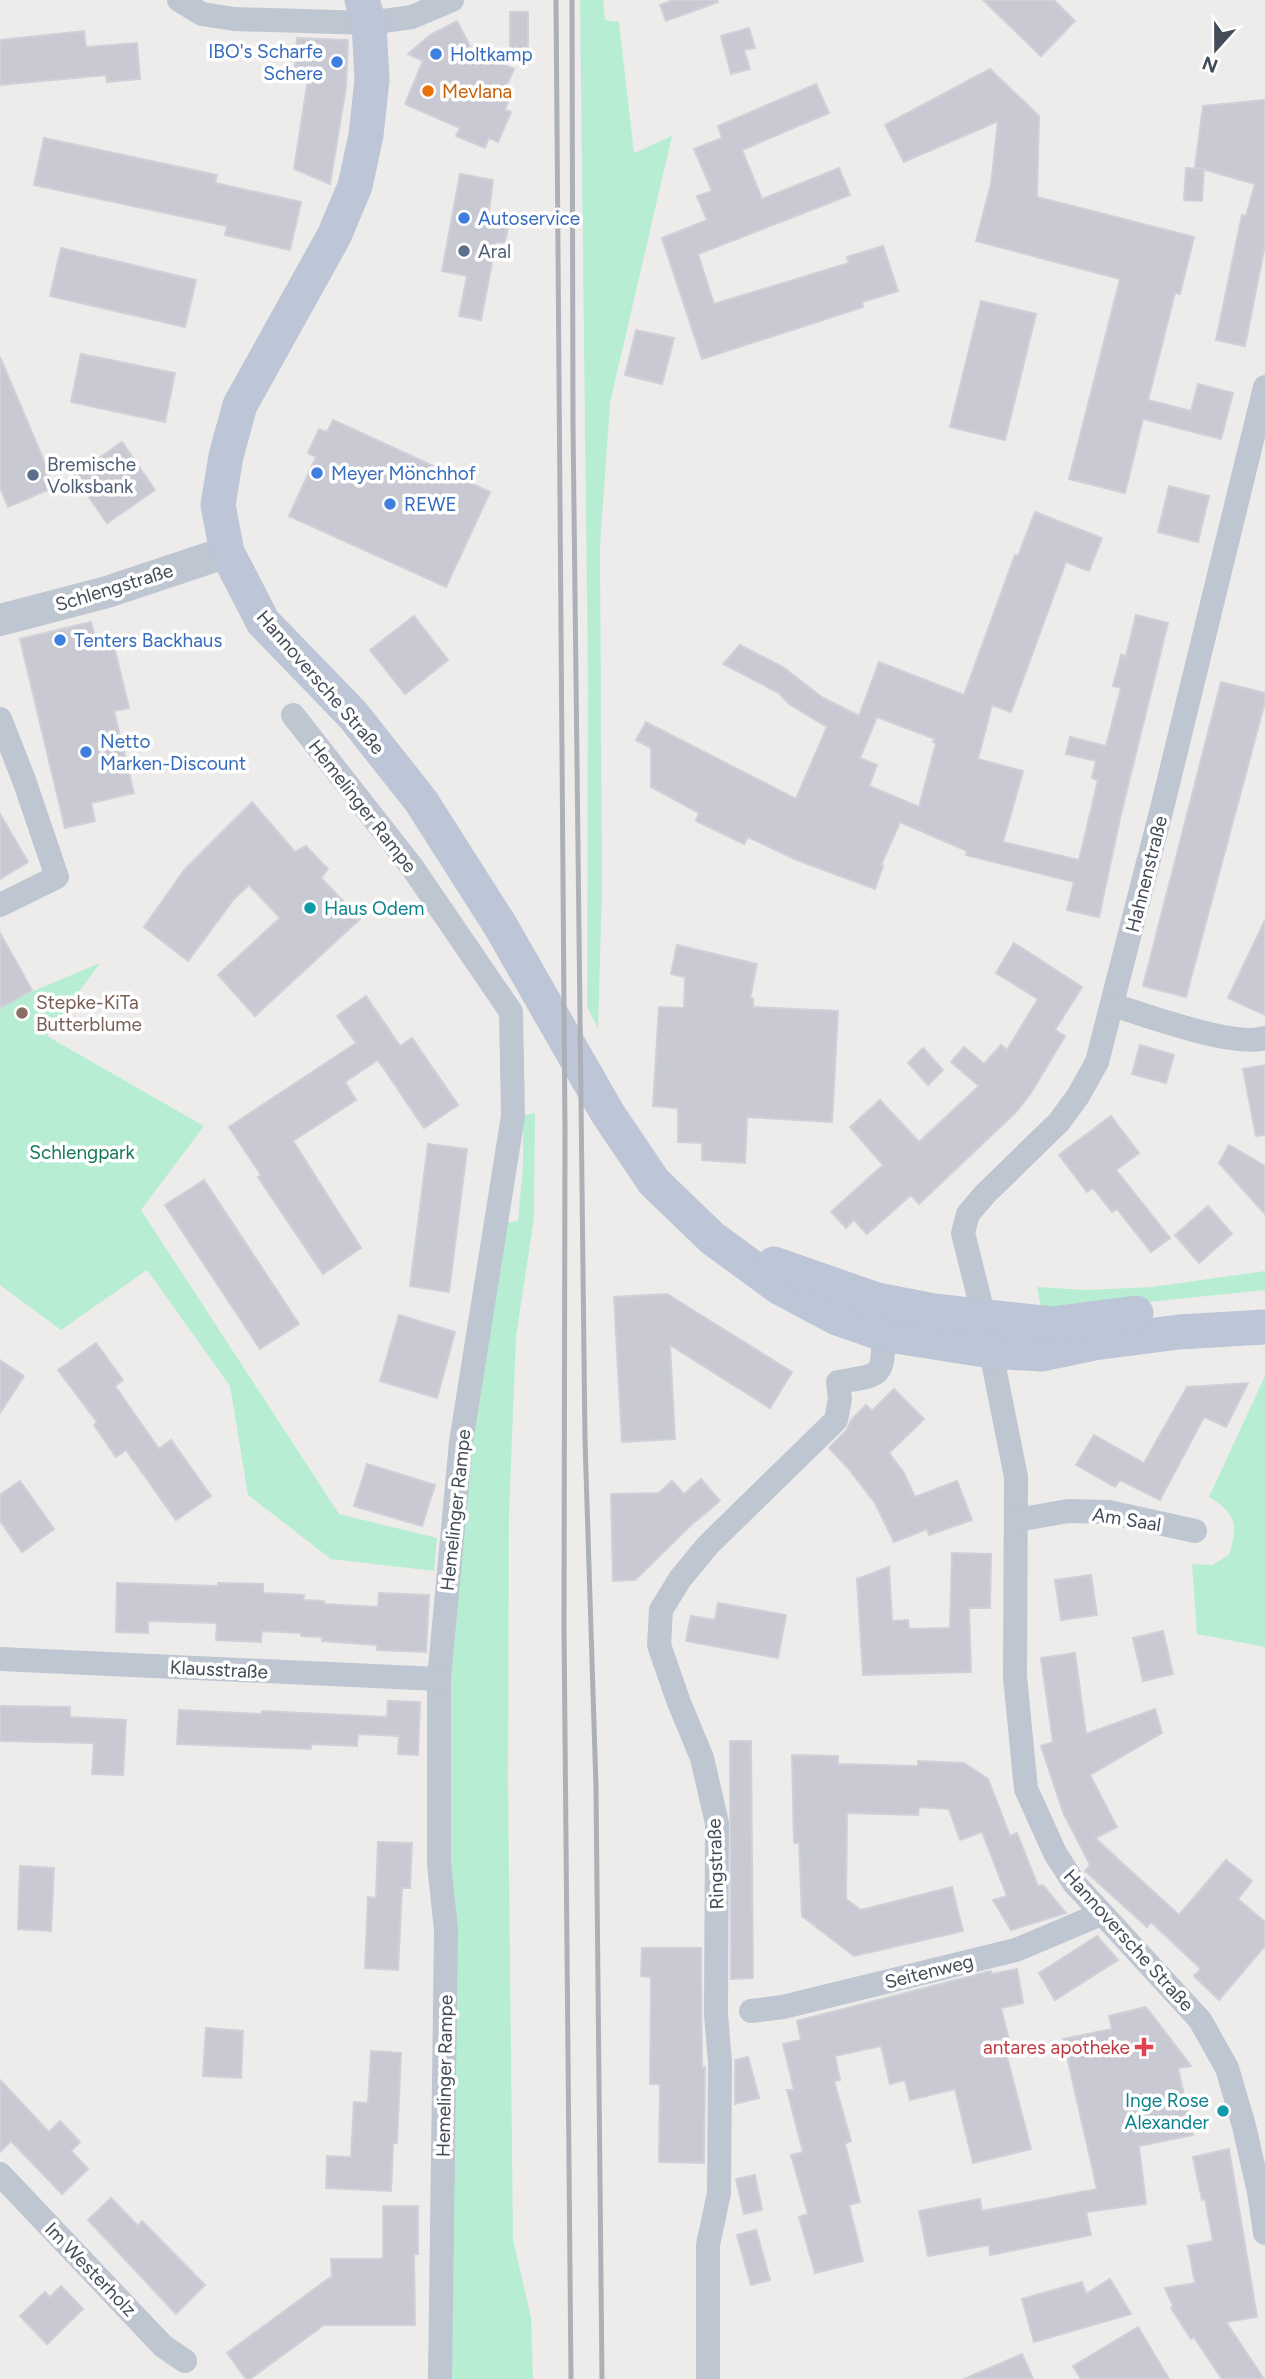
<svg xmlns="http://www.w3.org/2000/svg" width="1265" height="2379" viewBox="0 0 1265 2379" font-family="Figtree,sans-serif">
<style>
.green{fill:#b7eed3}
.building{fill:#c8c9d2;stroke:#cfd0d8;stroke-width:2;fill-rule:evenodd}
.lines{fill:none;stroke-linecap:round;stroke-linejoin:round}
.minor{stroke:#bec6d2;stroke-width:24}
.tertiary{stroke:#bec6d2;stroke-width:32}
.secondary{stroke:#bdc6d6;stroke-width:35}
.rail{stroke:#adb0b6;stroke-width:5}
.shop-dot{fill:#3f7fe0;stroke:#fff;stroke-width:2.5}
.food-dot{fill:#e8710a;stroke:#fff;stroke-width:2.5}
.service-dot{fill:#5c6f8a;stroke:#fff;stroke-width:2.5}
.culture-dot{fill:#0f9aa8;stroke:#fff;stroke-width:2.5}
.education-dot{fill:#8d6e63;stroke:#fff;stroke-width:2.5}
.health-dot{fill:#e0444e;stroke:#fff;stroke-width:2.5}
.labels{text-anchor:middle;stroke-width:7;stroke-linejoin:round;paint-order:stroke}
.shop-label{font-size:19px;fill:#366cbe;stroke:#fff;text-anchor:start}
.food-label{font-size:19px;fill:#c56008;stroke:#fff;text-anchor:start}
.service-label{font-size:19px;fill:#4e5e75;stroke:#fff;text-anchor:start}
.street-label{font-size:19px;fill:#444c59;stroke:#fff}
.culture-label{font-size:19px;fill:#0d838f;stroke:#fff;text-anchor:start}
.education-label{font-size:19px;fill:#785e54;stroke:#fff;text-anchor:start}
.park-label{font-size:19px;fill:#157a54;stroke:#fff}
.health-label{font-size:19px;fill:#be3a42;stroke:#fff;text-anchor:end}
</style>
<rect width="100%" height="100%" fill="#eeeceb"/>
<g class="green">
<path d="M580,0h23l2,20 14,2 15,131 38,-17 -62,267 -10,144 2,342 -4,139 -11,-21 1,-321z"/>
<path d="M100,963l-53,73 157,90 -63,84 198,304 98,24 -3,33 -103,-12 -83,-64 -18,-109 -83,-116 -86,60 -61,-45v-280z"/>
<path d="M535,1113l-1,105 -18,119 -7,177 -1,267 5,458 18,79 2,61h-82l-2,-699 19,-225 37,-232 13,-2 5,-56v-50z"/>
<path d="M1265,1271v19l-223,23 -5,-26 49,3 66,-3z"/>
<path d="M1265,1376v271l-68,-13 -5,-70 20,1 17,-10c9,-30 8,-41 -20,-58z"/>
</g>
<g class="building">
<path d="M673,0h45v2l-52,19 -6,-16z"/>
<path d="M983,0h71l21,21 -34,35z"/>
<rect x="510" y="12" width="18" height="46"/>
<path d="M457,21l15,29 42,19 -12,27 7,3 -4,11 6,2 -13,30 -9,-4 -4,10 -29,-12 4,-8 -55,-24 18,-43 -15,-7 22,-19z"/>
<path d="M749,28l6,20 -11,2 6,19 -19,5 -10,-38z"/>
<path d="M84,31l2,16 51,-4 3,36 -33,3 -1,-7 -106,10v-45z"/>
<path d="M297,38l51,2 -2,47 -16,97 -36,-15 14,-90 -14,-1z"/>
<path d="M990,69l49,47 -2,81 157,40 -14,57 -5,-1 -27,107 43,11 7,-27 35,9 -12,46 -78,-20 -18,74 -56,-14 51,-200 -144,-38 15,-57 7,-63 -94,41 -19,-37z"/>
<path d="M816,84l13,29 -87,37 20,49 77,-31 11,27 -152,59 16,50 135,-41 -2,-6 36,-11 15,45 -36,11 1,5 -161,52 -40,-121 45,-18 -10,-24 15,-5 -18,-42 28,-11 -4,-12z"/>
<path d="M1265,100v145l-20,101 -29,-6 26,-125 4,1 9,-32 -60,-17 8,-61z"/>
<path d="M44,138l173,37 -2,8 86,19 -11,48 -65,-15 2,-9 -193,-41z"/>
<path d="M1186,168l18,1 -2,32 -18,-1z"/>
<path d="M460,174l33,6 -4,32 21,4 -5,27 -9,-1 -15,78 -22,-4 8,-40 -25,-5z"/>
<path d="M61,248l135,32 -11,47 -135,-31z"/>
<path d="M981,301l55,13 -31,126 -55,-13z"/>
<path d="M636,330l38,8 -12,46 -37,-9z"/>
<path d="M81,354l94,19 -10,49 -94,-20z"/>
<path d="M0,357l55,130 -47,20 -8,-20z"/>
<path d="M333,420l157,72 -44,95 -157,-71 27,-59 -8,-4 11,-24 8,3z"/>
<path d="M122,442l33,48 -48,33 -33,-47z"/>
<path d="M1169,486l40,10 -11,46 -40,-10z"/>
<path d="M1035,512l67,26 -13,33 -23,-9 -55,150 -19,-7 -14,54 45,12 -20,71 76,18 19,-80 -6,-2 4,-17 -30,-7 4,-17 36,9 15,-58 -8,-2 8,-31 5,1 10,-41 32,8 -47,191 -22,103 -32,-7 7,-28 -108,-27 1,-4 -67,-29 -19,43 2,1 -8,23 -78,-29 -49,-23 -4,7 -48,-23 3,-8 -48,-26v-39l-15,-8 10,-18 150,77 31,-72 -38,-23 -10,-11 -56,-29 17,-19 43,22 40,31 36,18 20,-54 85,33 51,-140 3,1zM877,717l58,22 -2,3 3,1 -17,64 -50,-21 8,-21 -17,-7z"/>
<path d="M414,616l34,44 -43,34 -35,-44z"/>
<path d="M91,622l5,20 16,-4 17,70 -15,3 20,82 -43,10 4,18 -30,7 -45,-189z"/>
<path d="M1221,682l44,11v9l-79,295 -43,-11z"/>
<path d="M252,802l43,50 11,-6 22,23 -7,9 39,41 -105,97 -37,-41 62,-57 -31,-33 -15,14 -46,62 -44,-34 41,-58z"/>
<path d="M0,814l28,48 -28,17z"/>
<path d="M1265,920v95l-37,-17z"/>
<path d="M0,933l32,57 -32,18z"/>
<path d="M1014,943l68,44 -27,43 10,6 -34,57 -14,18 -98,93 -8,-9 -44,39 -13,-14 -8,8 -15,-16 52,-47 -33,-38 30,-27 39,42 60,-56 -28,-24 13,-15 20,17 17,-19 6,5 31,-51 -42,-26z"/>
<path d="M677,945l80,19 -7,34h3v9l85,4 -6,111 -85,-5 -2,46 -43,-3v-17l-24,-1v-34l-25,-2 6,-99 25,1 1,-31 -14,-3z"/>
<path d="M366,996l34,50 12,-8 46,67 -34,23 -46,-68 -33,22 11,18 -63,41 68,107 -38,26 -65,-97 3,-2 -32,-48 127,-84 -19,-27z"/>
<path d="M1140,1045l34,10 -8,28 -34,-9z"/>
<path d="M923,1048l20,22 -15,15 -20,-22z"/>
<path d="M1265,1065v70l-9,1 -13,-67z"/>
<path d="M1111,1116l28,37 -23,17 54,68 -19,14 -34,-43 -5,3 -19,-24 -6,4 -28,-37z"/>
<path d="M428,1144l39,5 -18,143 -39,-6z"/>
<path d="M1229,1145l36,21v48l-46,-51z"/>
<path d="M204,1180l95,144 -39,25 -95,-144z"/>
<path d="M1208,1206l24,28 -33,29 -24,-28z"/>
<path d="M667,1294l125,78 -22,36 -100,-63 5,94 -53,3 -8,-145z"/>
<path d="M399,1315l56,17 -18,66 -57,-17z"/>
<path d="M96,1343l27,37 -8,6 44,63 12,-9 40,56 -35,24 -50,-70 -10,7 -22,-32 3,-3 -39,-52z"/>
<path d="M0,1360l24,16 -24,37z"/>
<path d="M1248,1383l-22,44 -22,-10 -44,83 -40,-20 -5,7 -39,-22 18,-30 50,28 43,-76z"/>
<path d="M894,1389l30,30 -35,34 15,20 11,24 42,-16 15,39 -43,15 -2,-6 -33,13 -19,-39 -27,-35 -19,-20 17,-17 5,-11 15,-15 6,6z"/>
<path d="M367,1464l68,21 -13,41 -68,-20z"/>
<path d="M701,1479l19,22 -29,24 -56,55 -22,1 -2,-87 48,-1 13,-12 12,13z"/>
<path d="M20,1481l34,48 -32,23 -22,-31v-26z"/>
<path d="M952,1553l39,1 -1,54h-21l2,64 -108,3 -6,-96 32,-12 3,54 16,-1 1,9 41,-1z"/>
<path d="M1091,1575l6,40 -36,5 -6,-40z"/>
<path d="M117,1583l101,3v-3l45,1v9l41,2 -1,5 21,1v3l54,3 1,-14 50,2 -3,57 -49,-2v-5l-55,-4v-4l-21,-1v-3l-39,-2 -1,11 -45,-2 1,-17 -69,-2v12l-32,-1z"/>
<path d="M718,1603l68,12 -8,43 -92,-17 5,-25 24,4z"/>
<path d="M1163,1631l10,43 -30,7 -10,-43z"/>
<path d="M1075,1653l11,81 69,-25 7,24 -72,42 27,52 -22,11 84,77 47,-55 26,21 -14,18 27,23v24l-46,54 -25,-24 7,-7 -50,-47 -4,5 -62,-56 5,-6 -27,-53 -22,-66 12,-4 -12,-84z"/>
<path d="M388,1701l32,1 -2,53 -20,-1 1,-18 -41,-2 -1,12 -46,-2v5l-134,-5 2,-34 82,4 1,-3 125,6z"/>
<path d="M0,1706l70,1v10l56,3 -3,55 -31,-1 2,-31 -94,-2z"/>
<path d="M730,1741h21l2,237 -22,1z"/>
<path d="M792,1755l46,1v8l80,2v-5l46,2 24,16 22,57 7,-3 21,53 5,-1 23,28 -55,17 -18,-30 14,-4 -25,-64 -22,8 -11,-31 -30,-2 -1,8 -71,-2 -1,86 15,11 91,-23 11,44 -109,25 -52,-40 -3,-73h-5z"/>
<path d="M378,1842l34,1 -2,45h-8l-4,82 -33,-2 3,-71 8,1z"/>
<path d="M20,1866l34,2 -3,63 -33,-2z"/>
<path d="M1097,1936l21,24 -63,40 -16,-27z"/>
<path d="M642,1948h59l1,120 3,-1 -1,96 -45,-1 1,-78h-10l1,-107 -10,-1z"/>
<path d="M1017,1969l6,34 -22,5 11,44 -6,1 25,96 -58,14 -18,-74 -45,11 -5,-20 -15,4 -9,-38 -46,10 5,24 -6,1 17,60 -6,3 15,58 -11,3 14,56 -48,12 -16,-56 9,-3 -17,-59 12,-3 -16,-62h7l-11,-46 18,-4 -4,-19 194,-50 1,3z"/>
<path d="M1146,2007l45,59 -13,2 15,67 -54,11 7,58 -60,8 5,23 -101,20 -1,-10 -61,11 -9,-45 61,-12 2,12 115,-22 -34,-150 49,-10 -3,-13z"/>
<path d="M206,2028l37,3 -2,47 -38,-2z"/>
<path d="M371,2051l30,2 -4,90h-4l-2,48 -65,-3 1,-32 24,1 3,-55 14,1z"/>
<path d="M748,2057l11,41 -24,6v-44z"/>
<path d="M0,2080l49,52 11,-11 20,21 -9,9 17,18 -26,25 -51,-53 -11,11z"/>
<path d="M1229,2149l28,168 -31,5 38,57h-42l-28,-42 -3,2 -20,-31 2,-2 -8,-18 30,-5 -7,-37 25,-5 -8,-42 -3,1 -9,-43z"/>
<path d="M755,2175l7,35 -18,4 -8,-35z"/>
<path d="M111,2198l27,28 4,-5 63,64 -29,29 -88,-94z"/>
<path d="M383,2206h35v48h-4l1,71h-91l-74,54h-4l-19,-26 105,-77 -1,-17h52z"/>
<path d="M756,2230l14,50 -19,5 -14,-50z"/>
<path d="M1110,2279l21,35 -97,28 -12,-43 60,-17 4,12z"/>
<path d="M61,2286l22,23 -36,35 -27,-28 25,-24 5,5z"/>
<path d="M1138,2327l31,52h-88l-8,-13z"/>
<path d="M1022,2354l11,25h-69z"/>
</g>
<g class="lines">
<g class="minor">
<path d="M179,0l23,14 32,5 135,4 43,-6 40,-17"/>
<path d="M1265,387l-102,417 -66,258 -19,34 -19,26 -74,72 -17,20 -5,19 21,84 32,160 -1,200 11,112 29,64 19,30 126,137 27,48 17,58 15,66 6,41"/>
<path d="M293,715l119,152 99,145 2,104 -52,326 -22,237v185l7,66 -6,449"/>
<path d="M0,719l24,61 33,97 -57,28"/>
<path d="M1112,1005c35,10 121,43 153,33"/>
<path d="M1017,1520l51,-9 41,1 86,19"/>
<path d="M0,1659l439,20"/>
<path d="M751,2011l32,-4 233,-57 85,-36"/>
<path d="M0,2174l163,172 22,15"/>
<path d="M708,2379v-134l11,-52 1,-130 -4,-49 1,-191 -15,-65 -24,-58 -19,-55 2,-35 19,-31 28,-34 128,-125 4,-21 -2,-17c42,-7 46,-3 45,-48"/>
</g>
<path class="tertiary" d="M0,620l107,-28 120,-40"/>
<g class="secondary">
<path d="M362,0l7,23 3,57 -6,55 -11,51 -21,50 -94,169 -14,51 -8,49 9,47 36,70 90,93 68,86 79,124 108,189 46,68 58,56 67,49 58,31 46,16 108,17 50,3 53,-11 85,-11 86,-5"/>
<path d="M774,1264l103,36 57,11 118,13 84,-11"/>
</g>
<g class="rail">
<path d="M556,0l9,1131 -1,495 7,753"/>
<path d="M572,0l1,424 12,1016 11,347 6,592"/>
</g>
</g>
<g class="shop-dot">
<circle cx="436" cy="54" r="7"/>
<circle cx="337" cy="62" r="7"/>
<circle cx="464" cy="218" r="7"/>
<circle cx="317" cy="473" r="7"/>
<circle cx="390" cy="504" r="7"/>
<circle cx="60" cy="640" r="7"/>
<circle cx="86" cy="752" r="7"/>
</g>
<circle class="food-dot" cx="428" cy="91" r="7"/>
<g class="service-dot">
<circle cx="464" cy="251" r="7"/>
<circle cx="33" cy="475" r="7"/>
</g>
<g class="culture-dot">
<circle cx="310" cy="908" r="7"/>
<circle cx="1223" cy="2111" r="7"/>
</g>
<circle class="education-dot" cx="22" cy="1013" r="7"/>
<path class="health-dot" d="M1140.5 2036.5h7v7h7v7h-7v7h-7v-7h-7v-7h7z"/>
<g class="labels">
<g class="shop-label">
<text x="323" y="58" text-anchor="end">IBO's Scharfe<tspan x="323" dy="22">Schere</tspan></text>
<text x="450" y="61">Holtkamp</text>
<text x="478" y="225">Autoservice</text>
<text x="331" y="480">Meyer Mönchhof</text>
<text x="404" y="511">REWE</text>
<text x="74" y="647">Tenters Backhaus</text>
<text x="100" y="748">Netto<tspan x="100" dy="22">Marken-Discount</tspan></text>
</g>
<g class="food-label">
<text x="442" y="98">Mevlana</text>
</g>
<g class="service-label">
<text x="478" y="258">Aral</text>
<text x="47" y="471">Bremische<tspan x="47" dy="22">Volksbank</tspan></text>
</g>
<g class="street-label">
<text transform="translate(114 587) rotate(-17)" y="7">Schlengstraße</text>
<text transform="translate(321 682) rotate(49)" y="7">Hannoversche Straße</text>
<text transform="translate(363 806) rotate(52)" y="7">Hemelinger Rampe</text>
<text transform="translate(1146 874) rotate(-76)" y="7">Hahnenstraße</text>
<text transform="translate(455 1510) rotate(-84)" y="7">Hemelinger Rampe</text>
<text transform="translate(1127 1519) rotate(9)" y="7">Am Saal</text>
<text transform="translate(219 1669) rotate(3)" y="7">Klausstraße</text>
<text transform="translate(715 1864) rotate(-92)" y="7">Ringstraße</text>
<text transform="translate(1129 1940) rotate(48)" y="7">Hannoversche Straße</text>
<text transform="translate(929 1971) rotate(-14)" y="7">Seitenweg</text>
<text transform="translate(444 2076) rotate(-89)" y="7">Hemelinger Rampe</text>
<text transform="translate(91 2269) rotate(46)" y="7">Im Westerholz</text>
</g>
<g class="culture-label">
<text x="324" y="915">Haus Odem</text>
<text x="1209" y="2107" text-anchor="end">Inge Rose<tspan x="1209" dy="22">Alexander</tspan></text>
</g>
<g class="education-label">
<text x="36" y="1009">Stepke-KiTa<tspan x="36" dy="22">Butterblume</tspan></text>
</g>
<g class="park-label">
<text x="82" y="1159">Schlengpark</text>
</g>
<g class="health-label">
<text x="1130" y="2054">antares apotheke</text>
</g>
</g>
<g transform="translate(1216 49) rotate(201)" stroke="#ffffff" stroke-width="5" paint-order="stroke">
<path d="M0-5L12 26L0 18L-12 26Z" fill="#444c59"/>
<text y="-10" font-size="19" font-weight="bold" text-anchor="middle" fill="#444c59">N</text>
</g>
</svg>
